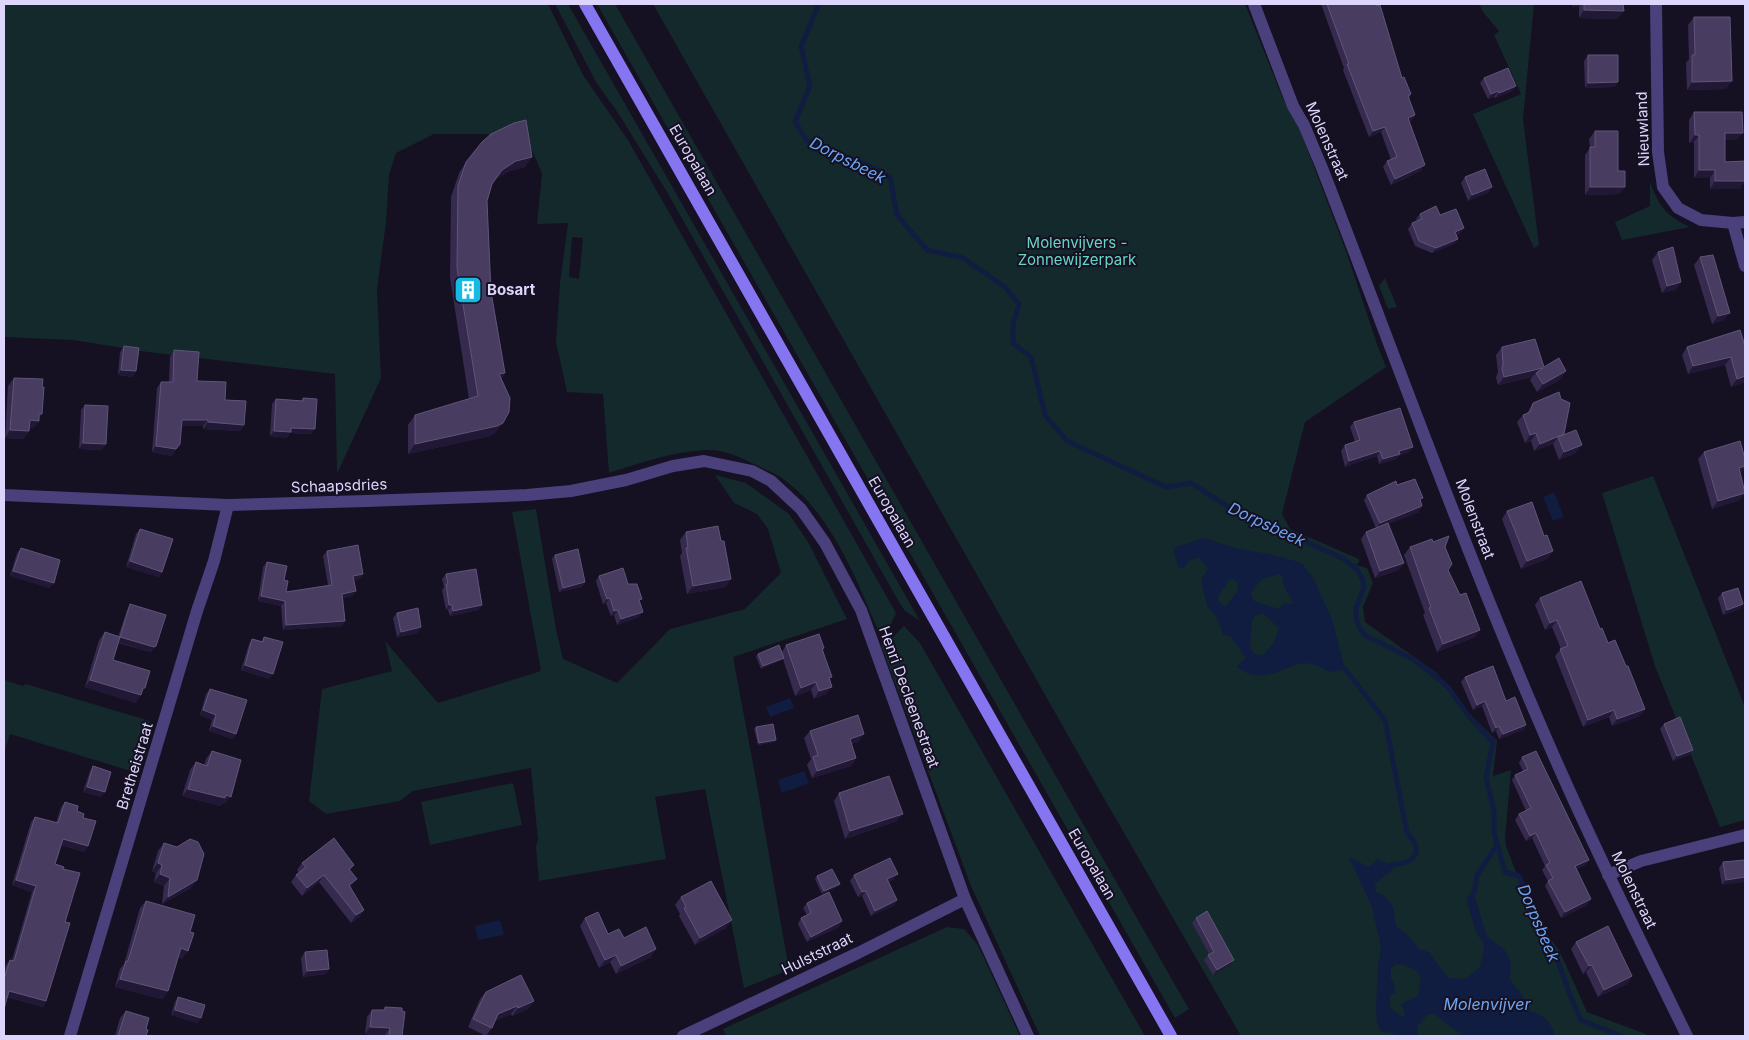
<svg xmlns="http://www.w3.org/2000/svg" width="1749" height="1040" viewBox="0 0 1749 1040" font-family="Inter,sans-serif">
<style>
.green{fill:#14292b;fill-rule:evenodd}
.water{fill:#111d40;fill-rule:evenodd}
.lines{fill:none;stroke-linecap:round;stroke-linejoin:round}
.stream{stroke:#111d40;stroke-width:5}
.minor{stroke:#49407c;stroke-width:12}
.secondary{stroke:#8675f1;stroke-width:12}
.wall{fill:#362b4e}
.shaded-wall{fill:#211835}
.building{fill:#483d61;stroke:#5f5579}
.labels{text-anchor:middle;stroke-width:4;stroke-linejoin:round;paint-order:stroke}
.street-label{font-size:15px;fill:#ddd5fb;stroke:#151022}
.park-label{font-size:15px;fill:#68d4c4;stroke:#151022}
.poi-label{font-size:15px;font-weight:bold;fill:#ddd5fb;stroke:#151022;text-anchor:start}
.water-label{font-size:16px;font-style:italic;fill:#6da5f0;stroke:#151022}
</style>
<rect width="100%" height="100%" fill="#151022"/>
<g class="green">
<path d="M4,4h544l35,71 45,65 268,473 -6,13 -11,7c-22,-53 -48,-120 -96,-154 -8,-6 -19,-10 -27,-14 -16,-8 -33,-16 -51,-15 -34,2 -65,13 -96,23l-6,-79 -36,-2 -11,-50 4,-59 8,-60 -31,1 5,-50 -10,-24 -20,-12 -27,-4h-51l-38,19 -7,22 -3,47 -9,68 4,88 -44,96 -2,-100 -187,-22 -75,-12 -69,-3zM572,237l11,1 -4,41 -10,-2z"/>
<path d="M555,4h13l352,617 -15,-10 -6,-9 -232,-410 -49,-79 -22,-31z"/>
<path d="M597,4h18l571,1000 3,5 -14,9z"/>
<path d="M653,4h592l39,97 13,21 50,132 30,90 9,23 -81,55 -23,92 8,15 69,30v3l-3,3 11,3 6,15 -10,24 2,15 72,51 24,32 36,36 -4,35 18,-6 -6,68 1,8 12,31 12,21 10,26 20,28 27,60 64,24h-410l-159,-276z"/>
<path d="M1479,4h55l-11,115 16,126 -5,3 -61,-134 48,-20 -27,-59 5,-4 -16,-19z"/>
<path d="M1650,182c9,24 16,34 40,45l-68,13 -7,-18 35,-16z"/>
<path d="M1385,278l12,29 -9,2 -9,-23z"/>
<path d="M715,475l31,8 43,31 19,28 39,77 -114,38 23,123 33,190 -45,18 -39,-199 -50,8 11,62 -127,22 -3,-35 2,-6 -7,-72 -118,23 -13,10 -74,13 -17,-13 13,-112 70,-18 -7,-30 53,62 103,-32 -29,-159 24,-3 20,120 7,30 54,24 53,-54 75,-20 36,-36 -13,-44 -11,-15 -23,-11z"/>
<path d="M1653,476l92,231v113l-25,7 -65,-161 -53,-173z"/>
<path d="M904,626l16,17 225,393h-105l-69,-150 -90,-241 12,-8z"/>
<path d="M4,680l19,6 3,-2 124,37 -16,51 -124,-38 -6,19z"/>
<path d="M513,783l9,42 -92,20 -9,-43z"/>
<path d="M947,927l17,2 14,16 42,91h-294l-3,-7z"/>
</g>
<g class="water">
<path d="M1554,492l10,25 -11,4 -10,-24z"/>
<path d="M1204,538l31,10 38,7 29,8 11,15 19,41 13,50 -16,3c-35,-23 -42,7 -75,3 -6,0 -13,-6 -18,-8l10,-9 -16,-22 -7,-1 -6,-17 -10,-12 -6,-26 7,-11 -9,-12 -10,4 -5,7 -6,-1 -5,-19zM1278,574l4,2 2,11 10,16 -11,1 -4,5 -25,-8 -3,-8 10,-13zM1234,579l4,5 -1,8 -11,14 -7,-4 -1,-6 8,-11 2,-5zM1263,613l16,15 -6,16 -10,11 -9,-1 -4,-7 2,-27 4,-5z"/>
<path d="M790,698l4,10 -24,9 -4,-10z"/>
<path d="M804,771l5,12 -27,10 -4,-13z"/>
<path d="M1349,857l20,10 8,-8 13,6 3,4 -18,15 1,8c18,7 18,16 20,34l15,12 9,12 9,2 19,26 17,1 14,-11 4,-13 1,-11 -7,-10 -11,-34 4,-6 4,-1 13,44 17,12 7,13 -1,17 17,23 1,8c16,6 22,9 27,26h-92l-29,-22 -7,1 -10,12 1,9h-23l-2,-3 -11,-1 -5,-8 -1,-17 2,-43 3,-17 -9,-40zM1396,964c10,1 19,4 25,13l-3,19 -17,8 4,10 -3,3 -12,-9v-13l5,-2 -1,-10 -3,-4v-11z"/>
<path d="M500,920l4,15 -26,5 -3,-14z"/>
</g>
<g class="lines">
<g class="stream">
<path d="M819,4l-18,42 9,40 -15,36 12,19 60,24 23,12 7,38 30,35 36,8 42,29 14,17 -6,21v18l18,14 14,58 22,26 99,46 25,-4 52,33 23,11 27,9 51,23 13,11 5,8 2,9 -8,21v10l3,9 6,8 47,24 18,13 18,15 22,31 23,24 -7,35 8,34v21l11,40 14,4 21,51 16,29 14,39 11,25 40,16"/>
<path d="M1345,669l40,51 22,113c19,19 7,31 -17,32"/>
<path d="M1474,893l3,-18 20,-30"/>
</g>
<g class="minor">
<path d="M1254,4l39,102 11,19 18,43c70,180 136,364 212,542 47,111 100,218 153,326"/>
<path d="M1656,4l2,148 5,35 15,21 23,12 32,3 12,-1"/>
<path d="M1733,223l12,43"/>
<path d="M4,495l224,10 138,-4 161,-6 44,-4 55,-11 47,-14 31,-5 48,10 19,10 30,28 24,34 36,67 104,289 63,137"/>
<path d="M1608,875l33,-14 104,-26"/>
<path d="M70,1036l127,-425 17,-50 14,-56"/>
<path d="M683,1036l175,-83 107,-54"/>
</g>
<path class="secondary" d="M585,4l586,1032"/>
</g>
<g class="wall">
<path d="M1321,4h55l26,74 9,16 -2,4 6,17 -4,6 -2,1 12,49 -30,14 -8,-18 4,-6 4,-1 -10,-28 -12,5 -26,-67 1,-2z"/>
<path d="M1573,4h50l-5,15 -39,-1v-11h-6z"/>
<path d="M1694,17l32,72 -39,1 -1,-27 3,-4 -1,-34z"/>
<path d="M1588,55l30,27 -4,5 -29,1 -1,-27z"/>
<path d="M1484,78l32,8 -4,5 -17,7 -1,-1 -6,2 -8,-16z"/>
<path d="M1694,112l43,28h-12v22l15,27h-30v-11h-16v-36l-5,1v-23z"/>
<path d="M1595,131l23,40 7,16 -6,7 -34,1v-40l5,-7 -1,-9z"/>
<path d="M466,162l59,5 -16,4 -15,9 -3,4 -4,17 4,91 14,81 -4,6 -6,54 -5,3 -82,18v-29l7,-10 54,-16 -19,-121 1,-81 8,-24z"/>
<path d="M1465,177l24,15 -21,9 -7,-18z"/>
<path d="M1420,214l20,1 20,19 -4,1 2,4 -4,5 -22,9 -17,-7 -7,-17 4,-6 5,-2 -1,-2z"/>
<path d="M1658,252l23,30 -6,8 -13,3 -10,-33z"/>
<path d="M1700,257l24,63 -12,4 -18,-59z"/>
<path d="M1740,330l5,52 -14,5 -6,-22 -37,9 -6,-19 5,-8z"/>
<path d="M124,346l9,31 -15,-2 2,-23z"/>
<path d="M1502,347l42,20 17,12 -24,13 -7,-12 2,-3 -34,8 -2,-8 2,-5 -2,-17z"/>
<path d="M174,350l23,31 28,19 19,25 -4,6 -37,-2v-3h-22l-9,30 -20,-4 5,-64 4,-6h8l1,-25z"/>
<path d="M14,378l28,36 -3,4v3l-6,7h-4v3l-6,8 -18,-1 3,-52z"/>
<path d="M303,398l8,36 -21,-1 -3,5 -17,-2 2,-32 4,-5 25,2z"/>
<path d="M1533,403l31,31 12,19 -17,7 -6,-16 -19,7 -3,-10 -6,2 -8,-21 6,-7 4,-2z"/>
<path d="M85,405l21,39 -4,6 -23,-1 2,-39z"/>
<path d="M1354,422l59,25 -4,5 -11,4 -2,3 -17,5 -2,-8 -32,11 -4,-16 4,-6 10,-3 -5,-15z"/>
<path d="M1704,452l38,21 -2,1v26l-28,9 -14,-50z"/>
<path d="M1397,485l24,17 -2,10 -31,12 11,46 -24,8 -14,-39 5,-7 10,-4 -12,-28 3,-5z"/>
<path d="M1507,511l37,25 9,15 -6,8 -26,10 -19,-50z"/>
<path d="M140,529l22,43 -3,5 -33,-10 10,-33z"/>
<path d="M686,532l35,9 5,46 -39,7 -7,-38 2,-3 -2,-13z"/>
<path d="M1433,542l12,5 3,23 27,67 -38,15 -14,-37 2,-2 -21,-58 6,-8z"/>
<path d="M21,548l29,40 -40,-12 7,-23z"/>
<path d="M327,551l36,23 -3,5 -7,1 3,11 -4,5 -9,2 2,23 -3,5 -59,4 -2,-24 -23,-5 5,-34 4,-5 17,18 2,12 42,-7 -5,-29z"/>
<path d="M555,555l30,27 -3,5 -23,5 -7,-33z"/>
<path d="M446,574l33,36 -29,6 -2,-6h-2l-4,-20 2,-3 -2,-8z"/>
<path d="M599,576l29,8 12,18 -1,15 -22,8 -3,-10 -3,1 -5,-13 -3,1 -7,-23z"/>
<path d="M1722,593l18,16 -17,6 -5,-17z"/>
<path d="M1540,598l60,31 45,80 -5,7 -28,10 -3,-9 -26,10 -28,-71 6,-7 -9,-22 -7,3 -10,-25z"/>
<path d="M130,604l22,47 -2,1 -32,-9 -5,17 28,33 -5,10 -51,-16 14,-47 6,-8 13,5 9,-27z"/>
<path d="M397,613l21,20 -21,4 -4,-19z"/>
<path d="M264,637l5,42 -28,-9 8,-26 3,-5 9,3z"/>
<path d="M786,645l38,3 -1,2 9,37 -6,7 -12,5 -3,-9 -16,6 -12,-37 -22,10 -5,-13 2,-2 24,-2z"/>
<path d="M1465,677l41,24 20,24 -3,5 -24,9 -3,-8 -4,2 -10,-27 -9,4 -12,-28z"/>
<path d="M210,689l23,50 -24,-8 3,-11 -12,-5 6,-21z"/>
<path d="M1664,724l29,26 -4,5 -16,6 -13,-32z"/>
<path d="M756,727l20,13 -2,2 -16,3 -4,-16z"/>
<path d="M810,731l54,3 -6,8 -7,2 5,14 -5,8 -39,12 -5,-13 4,-6 -7,-21z"/>
<path d="M212,751l13,53 -3,-1 -2,3 -38,-10 8,-26 6,-8 8,3 2,-6z"/>
<path d="M1522,757l67,103 -4,5 -9,4 11,36 -26,13 -16,-32 3,-5 -6,-11 3,-4 -13,-28 -6,3 -11,-21 4,-6 7,-3 -14,-31 3,-5 8,-4 -4,-8z"/>
<path d="M93,766l8,31 -18,-5 7,-21z"/>
<path d="M839,793l58,28 -52,18 -11,-38z"/>
<path d="M65,802l18,16 2,34 -24,-7 -6,19 8,5 2,53 -19,79 -3,6 -36,-10 -3,12v-37l2,-7 4,-5h2l20,-68 -20,-7 19,-63 4,-5 21,6 5,-16z"/>
<path d="M164,843l27,45 -29,16 2,-18 -10,-4 2,-9 -4,-2 6,-20z"/>
<path d="M1745,860l-23,25 -3,-17 4,-6z"/>
<path d="M302,863l52,2 -4,5 2,16 -2,2 14,22 -5,7 -8,6 -32,-41 -17,14 -11,-14 5,-7 3,-2 -2,-3z"/>
<path d="M854,875l40,4 -5,3 8,18 -3,5 -23,11 -9,-20 -4,1 -8,-16z"/>
<path d="M817,876l23,8 -2,2 -16,8 -7,-15z"/>
<path d="M681,897l45,31 -31,17 -16,-29 1,-2 -5,-9z"/>
<path d="M146,901l44,31 -8,27 -4,-2 -10,34 -6,8 -47,-12 5,-18 4,-5 16,-56z"/>
<path d="M807,903l32,24 -32,15 -9,-18 3,-6 6,-3 -4,-7z"/>
<path d="M585,918l23,16 43,23 -35,17 -6,-12 -11,6 -19,-42z"/>
<path d="M1196,918l38,42 -4,5 -17,10 -9,-15 5,-6 -17,-31z"/>
<path d="M1576,942l56,34 -5,8 -29,13 -12,-25 -3,2 -12,-25z"/>
<path d="M305,952l24,17 -3,5 -23,3 -2,-19z"/>
<path d="M486,992l48,9 -6,8 -16,7 -1,-2 -16,7 -3,7 -6,8 -18,-9 12,-28z"/>
<path d="M178,997l23,21 -4,5 -26,-8 4,-13z"/>
<path d="M385,1007l17,29h-18l-19,-2 2,-17 5,-7h11z"/>
<path d="M126,1011l20,18v7h-31l5,-18z"/>
</g>
<g class="shaded-wall">
<path d="M1575,4h6l-2,3h-6z"/>
<path d="M1584,10l40,1 -6,8 -39,-1z"/>
<path d="M1732,81l-6,8 -39,1 5,-8z"/>
<path d="M1618,82l-4,5 -29,1 3,-5z"/>
<path d="M1516,86l-4,5 -17,7 4,-5z"/>
<path d="M1498,91l-4,6 -6,2 3,-5z"/>
<path d="M1415,115l-4,6 -8,3 5,-6z"/>
<path d="M1385,127l-4,5 -12,5 4,-6z"/>
<path d="M1725,133h18l-6,7h-18z"/>
<path d="M1695,135h4l-5,7 -5,1z"/>
<path d="M532,157l-7,10 -16,4 -15,9 8,-10 14,-9z"/>
<path d="M1425,165l-4,6 -30,14 4,-6z"/>
<path d="M1699,170h16l-5,8h-16z"/>
<path d="M1715,181h30l-5,8h-30z"/>
<path d="M1492,187l-3,5 -21,9 4,-6z"/>
<path d="M1590,187h35l-6,7 -34,1z"/>
<path d="M1464,228l-4,6 -9,3 4,-5z"/>
<path d="M1458,239l-4,5 -22,9 4,-5z"/>
<path d="M1681,282l-6,8 -13,3 5,-7z"/>
<path d="M1730,313l-6,7 -12,4 6,-8z"/>
<path d="M1731,357l-6,8 -37,9 5,-8z"/>
<path d="M1543,368l-7,5 -4,4 -34,8 6,-8z"/>
<path d="M121,370l15,1 -3,6 -15,-2z"/>
<path d="M1566,371l-5,8 -24,13 6,-8z"/>
<path d="M505,373l-7,10 1,-9z"/>
<path d="M1745,376v6l-14,5 6,-8z"/>
<path d="M39,414h3l-5,6 2,1 -6,7h-9l6,-8z"/>
<path d="M182,420h26l-5,6h-25z"/>
<path d="M208,422l36,3 -4,6 -37,-2z"/>
<path d="M503,423l-8,10 -5,3 -82,18 7,-10z"/>
<path d="M291,428l24,1 -4,5 -21,-1 -3,5 -17,-2 4,-5z"/>
<path d="M10,430l19,1 -6,8 -18,-1z"/>
<path d="M1536,433l-5,8 -6,2 5,-8z"/>
<path d="M1558,437l-5,7 -19,7 6,-7z"/>
<path d="M83,443l23,1 -4,6 -23,-1z"/>
<path d="M180,444l-8,12 -20,-4 4,-6z"/>
<path d="M1582,445l-6,8 -17,7 5,-8z"/>
<path d="M1413,447l-4,5 -11,4 -2,3 -17,5 4,-5 16,-8z"/>
<path d="M1380,451l-3,5 -32,11 4,-6z"/>
<path d="M1745,466v2l-3,5 -9,3 6,-8z"/>
<path d="M1745,493l-5,7 -28,9 6,-8z"/>
<path d="M1422,506l-3,6 -43,17 4,-6z"/>
<path d="M1553,551l-6,8 -26,10 6,-8z"/>
<path d="M130,561l32,11 -3,5 -33,-10z"/>
<path d="M1404,563l-5,7 -24,8 5,-7z"/>
<path d="M13,571l41,12 -4,5 -40,-12z"/>
<path d="M363,574l-3,5 -11,2 4,-5z"/>
<path d="M731,579l-5,8 -39,7 6,-8z"/>
<path d="M585,582l-3,5 -23,5 4,-4z"/>
<path d="M356,591l-4,5 -13,3 3,-5z"/>
<path d="M261,596l24,5 -4,5 -23,-5z"/>
<path d="M610,598l-4,5 -3,1 4,-5z"/>
<path d="M1743,604l-3,5 -17,6 4,-5z"/>
<path d="M449,605h3l-4,5h-2z"/>
<path d="M482,605l-3,5 -29,6 3,-5z"/>
<path d="M618,610l-4,5 -3,1 3,-5z"/>
<path d="M643,612l-4,5 -22,8 4,-6z"/>
<path d="M1557,620l-5,7 -7,3 5,-7z"/>
<path d="M345,621l-3,5 -59,4 3,-5z"/>
<path d="M421,627l-3,6 -21,4 4,-5z"/>
<path d="M1480,630l-5,7 -38,15 6,-8z"/>
<path d="M120,637l36,9 -4,5 -2,1 -33,-10z"/>
<path d="M784,658l-2,2 -21,9 2,-3z"/>
<path d="M245,665l28,9 -4,5 -28,-9z"/>
<path d="M90,680l53,8h2l-9,15 -51,-16z"/>
<path d="M816,682l-5,8 -16,6 6,-8z"/>
<path d="M832,687l-6,7 -12,5 5,-8z"/>
<path d="M1485,701l-3,5 -9,4 4,-5z"/>
<path d="M1645,709l-5,7 -28,10 5,-7z"/>
<path d="M203,710l13,5 -4,5 -12,-5z"/>
<path d="M1614,710l-5,7 -26,10 5,-7z"/>
<path d="M1526,725l-3,5 -24,9 4,-5z"/>
<path d="M213,726l23,8 -3,5 -24,-8z"/>
<path d="M1499,726l-3,5 -4,2 4,-5z"/>
<path d="M864,734l-6,8 -14,4 6,-7z"/>
<path d="M776,740l-2,2 -16,3 1,-2z"/>
<path d="M1693,750l-4,5 -16,6 4,-5z"/>
<path d="M856,758l-5,8 -39,12 5,-7z"/>
<path d="M87,787l18,5 -4,5 -18,-5z"/>
<path d="M188,789l38,6 5,2 -6,7 -3,-1 -2,3 -38,-10z"/>
<path d="M903,814l-6,7 -52,18 5,-8z"/>
<path d="M1536,833l-4,5 -6,3 4,-5z"/>
<path d="M63,839l25,7 -3,6 -26,-8z"/>
<path d="M1589,860l-4,5 -14,7 4,-6z"/>
<path d="M158,863l4,2 -6,8 -4,-2z"/>
<path d="M160,874l10,4 -6,8 -10,-4z"/>
<path d="M898,874l-4,5 -10,5 3,-5z"/>
<path d="M324,875l-5,7 -17,14 5,-8z"/>
<path d="M1745,877v5l-23,3 4,-5z"/>
<path d="M357,879l-5,7 -9,7 6,-8z"/>
<path d="M16,880l20,6 -4,6 -20,-7z"/>
<path d="M197,880l-6,8 -29,16 6,-7z"/>
<path d="M840,884l-2,2 -16,8 2,-3z"/>
<path d="M866,891l-4,5 -4,1 4,-5z"/>
<path d="M1591,899l-4,6 -26,13 4,-6z"/>
<path d="M897,900l-3,5 -23,11 4,-5z"/>
<path d="M364,910l-5,7 -8,6 5,-8z"/>
<path d="M732,920l-6,8 -31,17 5,-7z"/>
<path d="M842,921l-3,6 -32,15 4,-5z"/>
<path d="M181,948l7,3 -6,8 -7,-3z"/>
<path d="M656,949l-5,8 -35,17 5,-8z"/>
<path d="M616,955l-6,7 -11,6 6,-8z"/>
<path d="M1234,960l-4,5 -17,10 4,-5z"/>
<path d="M1592,965l-6,7 -3,2 6,-8z"/>
<path d="M329,969l-3,5 -23,3 4,-6z"/>
<path d="M1632,976l-5,8 -29,13 6,-7z"/>
<path d="M120,979l48,12 -6,8 -47,-12z"/>
<path d="M9,991l37,10 -3,6 -38,-11z"/>
<path d="M534,1001l-6,8 -16,7 6,-8z"/>
<path d="M517,1006l-6,8 -18,8 5,-8z"/>
<path d="M175,1010l26,8 -4,5 -26,-8z"/>
<path d="M370,1027l20,1 -6,8 -19,-2z"/>
</g>
<g class="building">
<path d="M1327,4h49l1,2 3,-1 22,73 2,-1 7,17 -3,2 7,19 -7,3 17,47 -30,14 -8,-18 10,-4 -12,-30 -12,4 -26,-67h2z"/>
<path d="M1584,4h39l1,7 -40,-1z"/>
<path d="M1694,17h36l2,64 -40,1v-27h3z"/>
<path d="M1588,55h30v27l-30,1z"/>
<path d="M1508,68l8,18 -17,7 -1,-2 -7,3 -7,-16z"/>
<path d="M1694,112h48l1,21h-18v29l20,-1v20h-30v-11h-16v-35h-4z"/>
<path d="M526,120l6,37 -16,4 -14,9 -10,14 -5,17 4,91 14,81 -6,1 11,24 -1,14 -6,11 -6,3 -82,18v-29l63,-19 -21,-128 1,-82 8,-24 16,-20 9,-8 23,-11z"/>
<path d="M1595,131h23v40h7v16h-35v-40h5z"/>
<path d="M1485,169l7,18 -20,8 -7,-18z"/>
<path d="M1436,206l4,9 16,-6 8,19 -9,4 3,7 -22,9 -17,-7 -7,-18 10,-4 -2,-5z"/>
<path d="M1673,247l8,35 -14,4 -9,-34z"/>
<path d="M1713,255l17,58 -12,3 -18,-59z"/>
<path d="M1740,330l5,16v30l-8,3 -6,-22 -38,9 -6,-19z"/>
<path d="M1535,339l9,28 15,-9 7,13 -23,13 -7,-11 7,-5 -39,9 -2,-8 1,-5 -1,-17z"/>
<path d="M124,346l15,2 -3,23 -15,-1z"/>
<path d="M174,350l25,2 -2,29 29,1 -1,18 21,1 -2,24 -36,-3v-2h-26l-2,24 -4,5 -20,-3 5,-64h12z"/>
<path d="M14,378l29,1 -1,8h2l-2,27h-3v7l-9,-1 -1,11 -19,-1z"/>
<path d="M1559,392l2,7 9,4 -6,31 -24,10 -4,-11 -6,2 -7,-20 7,-3 3,-9z"/>
<path d="M303,398l14,1 -2,30 -24,-1v4l-17,-1 2,-32 27,2z"/>
<path d="M85,405l23,1 -2,38 -23,-1z"/>
<path d="M1400,408l13,39 -14,4 1,3 -17,5 -3,-8 -31,10 -4,-16 15,-5 -6,-18z"/>
<path d="M1576,430l6,15 -18,7 -6,-15z"/>
<path d="M1740,441l5,18v7l-6,2 6,25 -27,8 -14,-49z"/>
<path d="M1415,479l8,19 -3,1 2,7 -42,17 -13,-28 29,-14 1,4z"/>
<path d="M1532,502l12,34 3,-1 6,16 -26,10 -20,-50z"/>
<path d="M1388,523l16,40 -24,8 -14,-39z"/>
<path d="M718,526l3,15h3l7,38 -38,7 -7,-38h2l-2,-16z"/>
<path d="M140,529l33,10 -11,33 -32,-11z"/>
<path d="M1449,536l-4,11 7,17 -4,6 12,25 6,-2 14,37 -37,14 -14,-36 2,-1 -21,-60 22,-8 1,3z"/>
<path d="M358,545l5,29 -10,2 3,15 -14,3 3,27 -59,4 -1,-24 -24,-5 6,-34 20,4 -3,14 4,1 -2,11 46,-7 -5,-34z"/>
<path d="M21,548l39,12 -6,23 -41,-12z"/>
<path d="M578,549l7,33 -22,6 -8,-33z"/>
<path d="M623,568l5,16h9l5,15 -3,1 4,12 -22,7 -3,-9 -4,1 -4,-13 -3,1 -8,-23z"/>
<path d="M476,569l6,36 -29,6 -1,-6h-3l-3,-21h2l-2,-10z"/>
<path d="M1581,581l19,48 2,-1 6,15 7,-3 11,26h2l17,43 -28,10 -3,-9 -26,10 -28,-71 8,-3 -11,-26 -7,3 -10,-25z"/>
<path d="M1738,588l5,16 -16,6 -5,-17z"/>
<path d="M130,604l36,11 -10,31 -2,1 -34,-10z"/>
<path d="M418,608l3,19 -20,5 -4,-19z"/>
<path d="M105,632l15,5 -7,23 37,11 -5,17h-2l-2,7 -51,-15z"/>
<path d="M819,634l5,14 -2,1 10,28 -3,1 3,9 -13,4 -3,-9 -15,6 -15,-43z"/>
<path d="M264,637l19,5 -10,32 -28,-9 7,-26 11,3z"/>
<path d="M779,645l5,13 -21,8 -5,-12z"/>
<path d="M1493,666l13,35 9,-4 11,28 -23,9 -4,-8 -3,2 -11,-27 -8,4 -12,-28z"/>
<path d="M210,689l37,11 -11,34 -23,-8 3,-11 -13,-5z"/>
<path d="M858,715l6,19 -14,5 6,19 -39,13 -4,-14 5,-2 -8,-24z"/>
<path d="M1680,717l13,33 -16,6 -13,-32z"/>
<path d="M773,724l3,16 -17,3 -3,-16z"/>
<path d="M212,751l29,9 -10,37 -5,-2 -1,3 -37,-9 8,-27 11,4z"/>
<path d="M1536,751l53,109 -14,6 16,33 -26,13 -17,-31 5,-3 -7,-13 4,-2 -14,-30 -6,3 -11,-22 12,-6 -16,-33 13,-6 -6,-12z"/>
<path d="M93,766l18,6 -6,20 -18,-5z"/>
<path d="M889,776l14,38 -53,17 -11,-38z"/>
<path d="M65,802l13,4 -1,5 7,3 -1,4 13,3 -8,25 -25,-7 -8,25 9,3 -1,2 17,4 -15,49 5,1 -24,78 -37,-10 -5,18v-30l6,-19 4,1 22,-75 -20,-6 19,-63 23,6z"/>
<path d="M334,838l20,27 -5,4 8,10 -8,6 15,25 -8,5 -32,-40 -17,13 -11,-13 10,-8 -4,-4z"/>
<path d="M190,839l8,3 6,12 -7,26 -29,17 2,-19 -10,-4 2,-9 -4,-2 6,-20 13,4z"/>
<path d="M890,858l8,16 -11,5 10,21 -22,11 -9,-20 -4,1 -8,-17z"/>
<path d="M1745,860v17l-19,3 -3,-18z"/>
<path d="M832,869l8,15 -16,7 -7,-15z"/>
<path d="M711,881l21,39 -32,18 -16,-30 2,-1 -5,-10z"/>
<path d="M829,892l13,29 -31,16 -10,-19 10,-5 -4,-10z"/>
<path d="M146,901l49,14 -5,17 4,1 -6,18 -7,-3 -13,43 -48,-12 6,-18h2z"/>
<path d="M1207,911l27,49 -17,10 -9,-15 6,-3 -18,-34z"/>
<path d="M598,912l10,22 11,-5 5,9 22,-11 10,22 -35,17 -5,-11 -11,5 -20,-42z"/>
<path d="M1608,926l24,50 -28,14 -12,-25 -3,1 -13,-24z"/>
<path d="M327,950l2,19 -22,2 -2,-19z"/>
<path d="M521,975l13,26 -16,7 -1,-2 -19,8 -6,14 -19,-9 13,-27z"/>
<path d="M178,997l27,8 -4,13 -26,-8z"/>
<path d="M385,1007l17,1v3l3,1 -3,24h-13l1,-8 -20,-1 2,-17h13z"/>
<path d="M126,1011l23,7 -3,11 2,1 -2,6h-28z"/>
</g>
<defs>
<symbol id="building-square" viewBox="-11 -11 22 22"><rect x="-9" y="-9" width="18" height="18" rx="4" fill="#17b9e5" stroke="#151022"/><path d="M-4-6H4V6H1V3H-1V6H-4ZM-2.5-4.3h1.7v1.8h-1.7ZM.8-4.3h1.7v1.8H.8ZM-2.5-1h1.7V.8h-1.7ZM.8-1h1.7V.8H.8Z" fill="#fff"/></symbol>
</defs>
<g fill-rule="evenodd">
<use href="#building-square" x="452" y="274" width="32" height="32"/>
</g>
<g class="labels">
<g class="street-label">
<text transform="translate(1643 129) rotate(-92)" y="5">Nieuwland</text>
<text transform="translate(1327 141) rotate(66)" y="5">Molenstraat</text>
<text transform="translate(693 160) rotate(60)" y="5">Europalaan</text>
<text transform="translate(339 486) rotate(-2)" y="5">Schaapsdries</text>
<text transform="translate(892 512) rotate(60)" y="5">Europalaan</text>
<text transform="translate(1475 519) rotate(69)" y="5">Molenstraat</text>
<text transform="translate(909 697) rotate(70)" y="5">Henri Decleenestraat</text>
<text transform="translate(135 766) rotate(-73)" y="5">Bretheistraat</text>
<text transform="translate(1092 864) rotate(60)" y="5">Europalaan</text>
<text transform="translate(1634 890) rotate(64)" y="5">Molenstraat</text>
<text transform="translate(817 954) rotate(-26)" y="5">Hulststraat</text>
</g>
<g class="park-label">
<text x="1077" y="248">Molenvijvers -<tspan x="1077" dy="17">Zonnewijzerpark</tspan></text>
</g>
<g class="poi-label">
<text x="487" y="295">Bosart</text>
</g>
<g class="water-label">
<text transform="translate(848 160) rotate(27)" y="6">Dorpsbeek</text>
<text transform="translate(1267 524) rotate(25)" y="6">Dorpsbeek</text>
<text transform="translate(1539 923) rotate(67)" y="6">Dorpsbeek</text>
<text x="1487" y="1010">Molenvijver</text>
</g>
</g>
<rect width="1749" height="1040" fill="none" stroke="#ddd5fb" stroke-width="10"/>
</svg>
